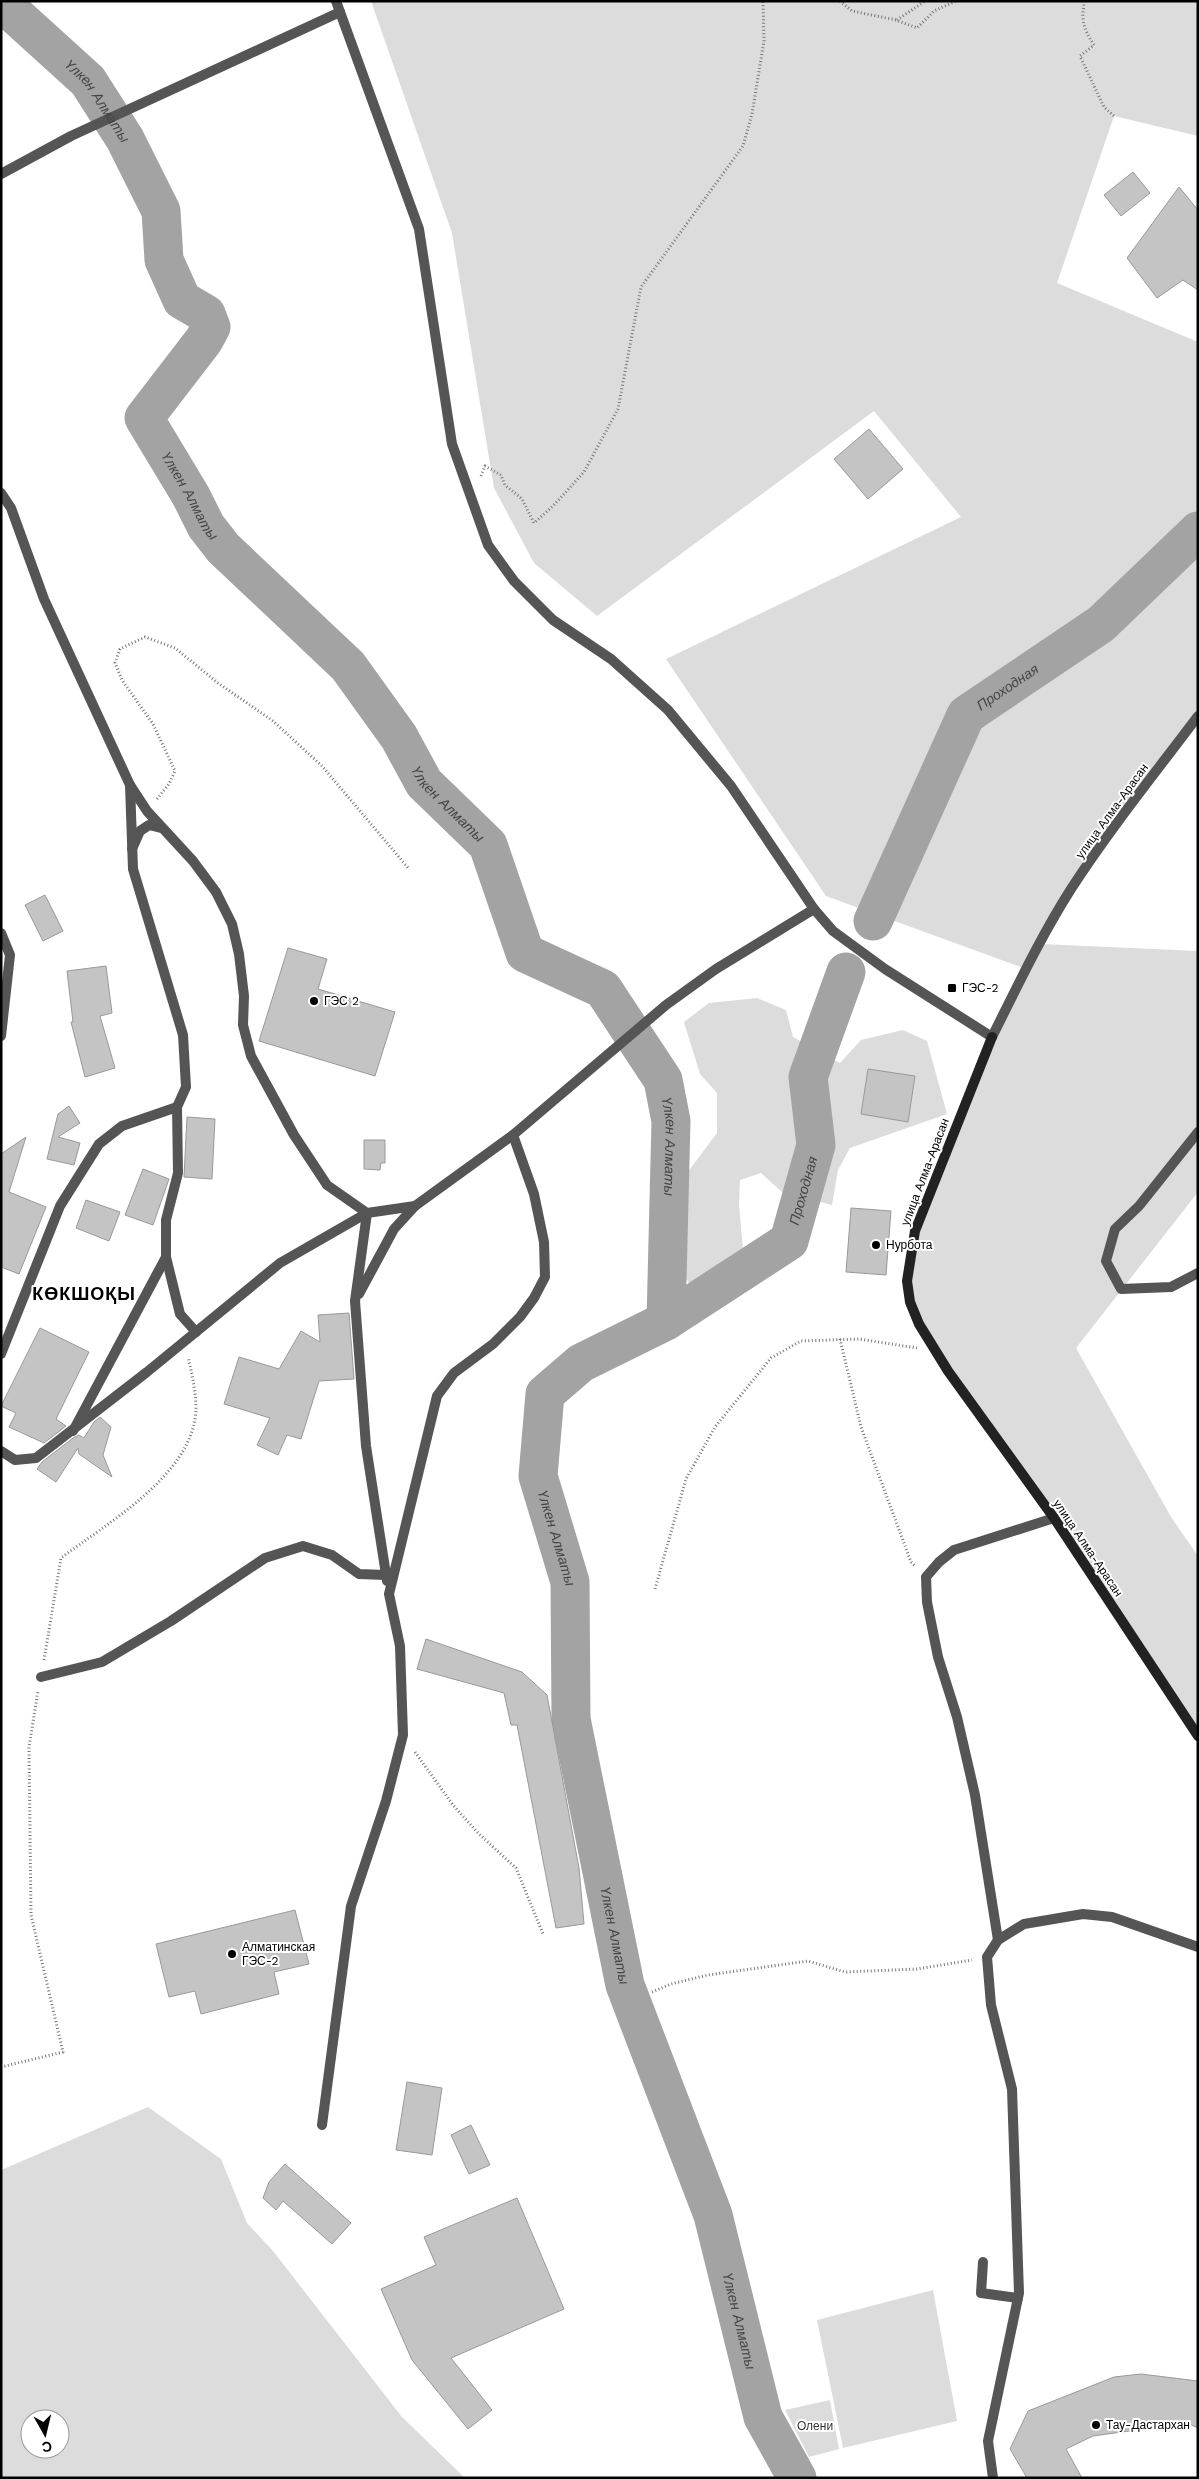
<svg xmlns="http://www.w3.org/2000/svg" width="1199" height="2479" viewBox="0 0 1199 2479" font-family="'Work Sans',sans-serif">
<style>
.green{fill:#dcdcdc;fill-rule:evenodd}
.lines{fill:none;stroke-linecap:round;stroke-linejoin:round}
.river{stroke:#a3a3a3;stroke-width:39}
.building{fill:#c4c4c4;stroke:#999}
.path{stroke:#777;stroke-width:3;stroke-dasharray:1 2.5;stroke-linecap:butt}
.service{stroke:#555;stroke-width:10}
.minor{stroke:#555;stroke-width:10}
.tertiary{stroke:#555;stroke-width:10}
.secondary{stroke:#222;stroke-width:10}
.poi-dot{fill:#000;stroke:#fff;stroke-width:2}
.labels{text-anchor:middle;stroke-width:4;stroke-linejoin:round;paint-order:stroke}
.street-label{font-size:12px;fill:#000;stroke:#fff}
.poi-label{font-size:12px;fill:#000;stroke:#fff;text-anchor:start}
.park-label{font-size:12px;fill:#333;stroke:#fff}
.water-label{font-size:14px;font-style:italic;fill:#444;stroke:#fff}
.district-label{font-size:18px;font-weight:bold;letter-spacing:1px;fill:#000;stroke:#fff}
</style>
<rect width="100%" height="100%" fill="#fff"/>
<g class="green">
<path d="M371,1h827v135l-84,-20 -57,167 141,59v376l-127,172 -30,54 157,7v241l-122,156 95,169 27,39v180l-264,-385 -27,-70 8,-50 111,-262 -200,-73 -160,-237 295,-142 -87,-106 -277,205 -63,-53 -40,-75 -42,-255z"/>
<path d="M757,998l29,12 7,27 47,26 21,-23 42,-10 24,11 20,73 -97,34 -12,22 -6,35 -50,-13 -21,-19 -21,7 -1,25 5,56 -53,25 -10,-15 5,-40 1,-58 30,-40v-40l-17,-19 -16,-52 25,-19z"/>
<path d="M148,2107l73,52 26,64 26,28 129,166 63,61h-464v-308zM30,2419h30v30h-30z"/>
<path d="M933,2290l24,131 -114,27 -26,-128z"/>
<path d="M830,2400l9,49 -30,8 -24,-47z"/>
</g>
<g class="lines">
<g class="river">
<path id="s1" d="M1,2l87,79 37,58 36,72 3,49 18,40 24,14 5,13 -7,13 -60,78 47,78 15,30 17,22 125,118 51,71 25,46 64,62 37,108 78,36 60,91 8,41 -5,200 -85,42 -36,31 -7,82 32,106 1,137 54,266 88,230 50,202 34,61"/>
<path id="s2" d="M873,921l93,-206 135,-91 97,-93"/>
<path id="s3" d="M666,1321l123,-80 27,-96 -8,-68 38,-105"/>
</g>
</g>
<g class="building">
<path d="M1133,172l17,21 -29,23 -17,-21z"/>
<path d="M1179,187l19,23v80l-15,-10 -26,18 -30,-40z"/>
<path d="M869,429l34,40 -35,30 -34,-40z"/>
<path d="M45,895l18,36 -20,10 -18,-36z"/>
<path d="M288,948l39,11 -9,30 77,23 -20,64 -116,-35z"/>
<path d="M106,966l6,47 -12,3 15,52 -30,9 -14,-55h2l-6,-51z"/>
<path d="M868,1069l47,7 -7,46 -47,-8z"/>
<path d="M69,1106l11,17 -22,14 22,6 -6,22 -27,-6 11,-45z"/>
<path d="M187,1117l28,2 -3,60 -28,-2z"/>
<path d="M26,1137l-17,55 37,15 -27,67 -18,-7v-113z"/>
<path d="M364,1140h21v23h-4l-1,7 -16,-1z"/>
<path d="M143,1169l26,10 -16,46 -28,-10z"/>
<path d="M86,1200l34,12 -11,29 -33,-13z"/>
<path d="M851,1208l40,3 -5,64 -40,-3z"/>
<path d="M349,1313l5,66 -35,2 -18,58 -14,-4 -9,20 -21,-10 13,-27 -46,-14 15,-47 40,12 22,-38 19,11 -2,-27z"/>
<path d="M40,1328l49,24 -33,67 10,7 -22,17 -35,-16 7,-14 -15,-7z"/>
<path d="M100,1417l11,10 -8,28 9,22 -33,-23 -1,-6 -22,34 -19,-13 5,-7 31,-24 6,-3 5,3 10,-16z"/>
<path d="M426,1639l96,33 25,23 32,173 5,56 -28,4 -39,-203h-6l-7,-32 -87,-24z"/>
<path d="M295,1910l14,54 -35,8 5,22 -78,20 -6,-23 -26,6 -13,-53z"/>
<path d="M407,2082l35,6 -10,67 -36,-5z"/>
<path d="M471,2125l19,40 -21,9 -18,-39z"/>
<path d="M285,2164l66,59 -19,21 -49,-43 -7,9 -13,-12 6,-16z"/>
<path d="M517,2198l47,111 -113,49 41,52 -24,19 -56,-69 -31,-71 55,-24 -12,-28z"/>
<path d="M1141,2374l57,7v47l-11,-5 -94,13 -27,13 16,29h-55l-17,-29 18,-38 86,-34z"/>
</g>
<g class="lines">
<g class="path">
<path d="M840,1l12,10 44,9 21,8 17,-17 22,-10"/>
<path d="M1083,1c2,7 -1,10 0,17 1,10 5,18 11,27l-14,11 24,51 10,9"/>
<path d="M897,20l28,-19"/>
<path d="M481,476l4,-10 16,9 4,10 17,14 12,24 19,-17 31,-34 34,-63 23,-122 102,-141 9,-32 12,-73 -1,-40"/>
<path d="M157,799l12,-15 6,-13 -22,-47 -31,-44 -7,-17 5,-14 25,-12 30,11 43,35 55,38 49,45 87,103"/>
<path d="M840,1339l21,88 50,135 5,5"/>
<path d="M655,1589l31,-110 29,-52 56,-69 30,-17 58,-2 58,9"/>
<path d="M44,1660l17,-102c46,-35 132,-83 135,-148 0,-18 -4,-36 -8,-53"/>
<path d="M415,1752l38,53 26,29 37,34 27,66"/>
<path d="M652,1992l19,-8 37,-9 100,-14 37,11 72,-3 55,-9"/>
<path d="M1,2067l62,-15 -32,-137 -2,-168 9,-56"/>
</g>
<g class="service">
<path d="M132,849l8,-18 9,-6 12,3"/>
<path d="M1,933l9,22 -9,81"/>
<path d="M367,1213l-12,88 11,145 21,135"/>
<path d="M166,1257l14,57 16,18"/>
<path d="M359,1294l35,-65 21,-23"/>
<path d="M1,1354l59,-148 39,-62 23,-18 55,-19"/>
<path d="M73,1431l93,-174v-37l12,-47 -1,-66 9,-20 -3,-52 -50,-166 -3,-84"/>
<path d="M1,1451l14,9 21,-2 111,-86 133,-109 87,-50"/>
<path d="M41,1677l61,-15 69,-41 94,-63 38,-12 29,9 27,19 27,1"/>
<path d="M998,1940l-23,-145 -18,-78 -19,-60 -11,-55 -1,-25 13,-15 15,-12 100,-32"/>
<path d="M983,2262l-2,31 37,5"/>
<path d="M993,2478l-5,-37 31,-148 -7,-204 -21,-84 -4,-48 11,-17 26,-16 59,-10 29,3 86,30"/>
</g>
<g class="minor">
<path d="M1,174l70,-38 269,-124"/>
<path d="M1,493l10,15 33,91 86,186 17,26 46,50 23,31 16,32 7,30 5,42 -1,29 8,31 43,79 33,50 40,28 48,-7 98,-71 153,-130 50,-36 98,-60"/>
<path d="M1198,1132l-59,74 -24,23 -9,32 15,28 50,-2 27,-14"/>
<path d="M322,2125l29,-219 35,-105 17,-66 -3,-89 -11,-52 48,-198 17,-23 39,-29 27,-27 14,-19 11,-21 -1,-35 -10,-48 -21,-59"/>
</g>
<path class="tertiary" d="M336,1l83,228 33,215 36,101 26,36 39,39 58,39 57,51 63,76 83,123 19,22 52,38 107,68c25,-50 49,-101 79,-148 39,-60 84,-116 127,-173"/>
<path class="secondary" d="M992,1037l-77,194 -8,50 3,21 9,22 29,47 106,147 144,218"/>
</g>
<g class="poi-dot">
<rect x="947" y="983" width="10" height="10" rx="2.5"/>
<circle cx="314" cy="1001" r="5"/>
<circle cx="876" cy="1245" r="5"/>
<circle cx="232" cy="1954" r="5"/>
<circle cx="1096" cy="2425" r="5"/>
</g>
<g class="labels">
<g class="street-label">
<text transform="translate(1112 811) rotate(-54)" y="4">улица Алма-Арасан</text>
<text transform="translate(925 1172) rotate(-69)" y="4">улица Алма-Арасан</text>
<text transform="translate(1088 1548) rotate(56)" y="4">улица Алма-Арасан</text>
</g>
<g class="poi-label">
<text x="962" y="992">ГЭС-2</text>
<text x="324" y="1005">ГЭС 2</text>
<text x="886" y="1249">Нурбота</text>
<text x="242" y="1951">Алматинская<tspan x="242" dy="14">ГЭС-2</tspan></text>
<text x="1106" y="2429">Тау-Дастархан</text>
</g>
<g class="park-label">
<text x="815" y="2430">Олени</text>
</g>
<g class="water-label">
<text dy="5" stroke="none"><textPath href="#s1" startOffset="139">Үлкен Алматы</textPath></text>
<text dy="5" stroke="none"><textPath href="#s1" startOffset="605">Үлкен Алматы</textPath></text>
<text dy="5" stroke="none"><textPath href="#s2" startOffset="276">Проходная</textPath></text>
<text dy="5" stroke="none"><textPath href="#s1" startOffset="1010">Үлкен Алматы</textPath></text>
<text dy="5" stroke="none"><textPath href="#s1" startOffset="1444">Үлкен Алматы</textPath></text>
<text dy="5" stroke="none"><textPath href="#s3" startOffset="199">Проходная</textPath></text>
<text dy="5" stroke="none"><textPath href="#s1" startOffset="1908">Үлкен Алматы</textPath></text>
<text dy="5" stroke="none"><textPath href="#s1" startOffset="2312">Үлкен Алматы</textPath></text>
<text dy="5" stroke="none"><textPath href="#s1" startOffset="2718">Үлкен Алматы</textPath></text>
</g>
<g class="district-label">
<text x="84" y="1300">КӨКШОҚЫ</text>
</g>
</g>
<rect width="1199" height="2479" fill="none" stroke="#000000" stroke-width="5"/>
<g transform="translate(45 2434) rotate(172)"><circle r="24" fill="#ffffff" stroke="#999999"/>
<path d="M0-4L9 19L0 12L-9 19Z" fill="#000000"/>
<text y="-8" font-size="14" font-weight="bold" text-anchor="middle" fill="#000000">С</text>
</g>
</svg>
